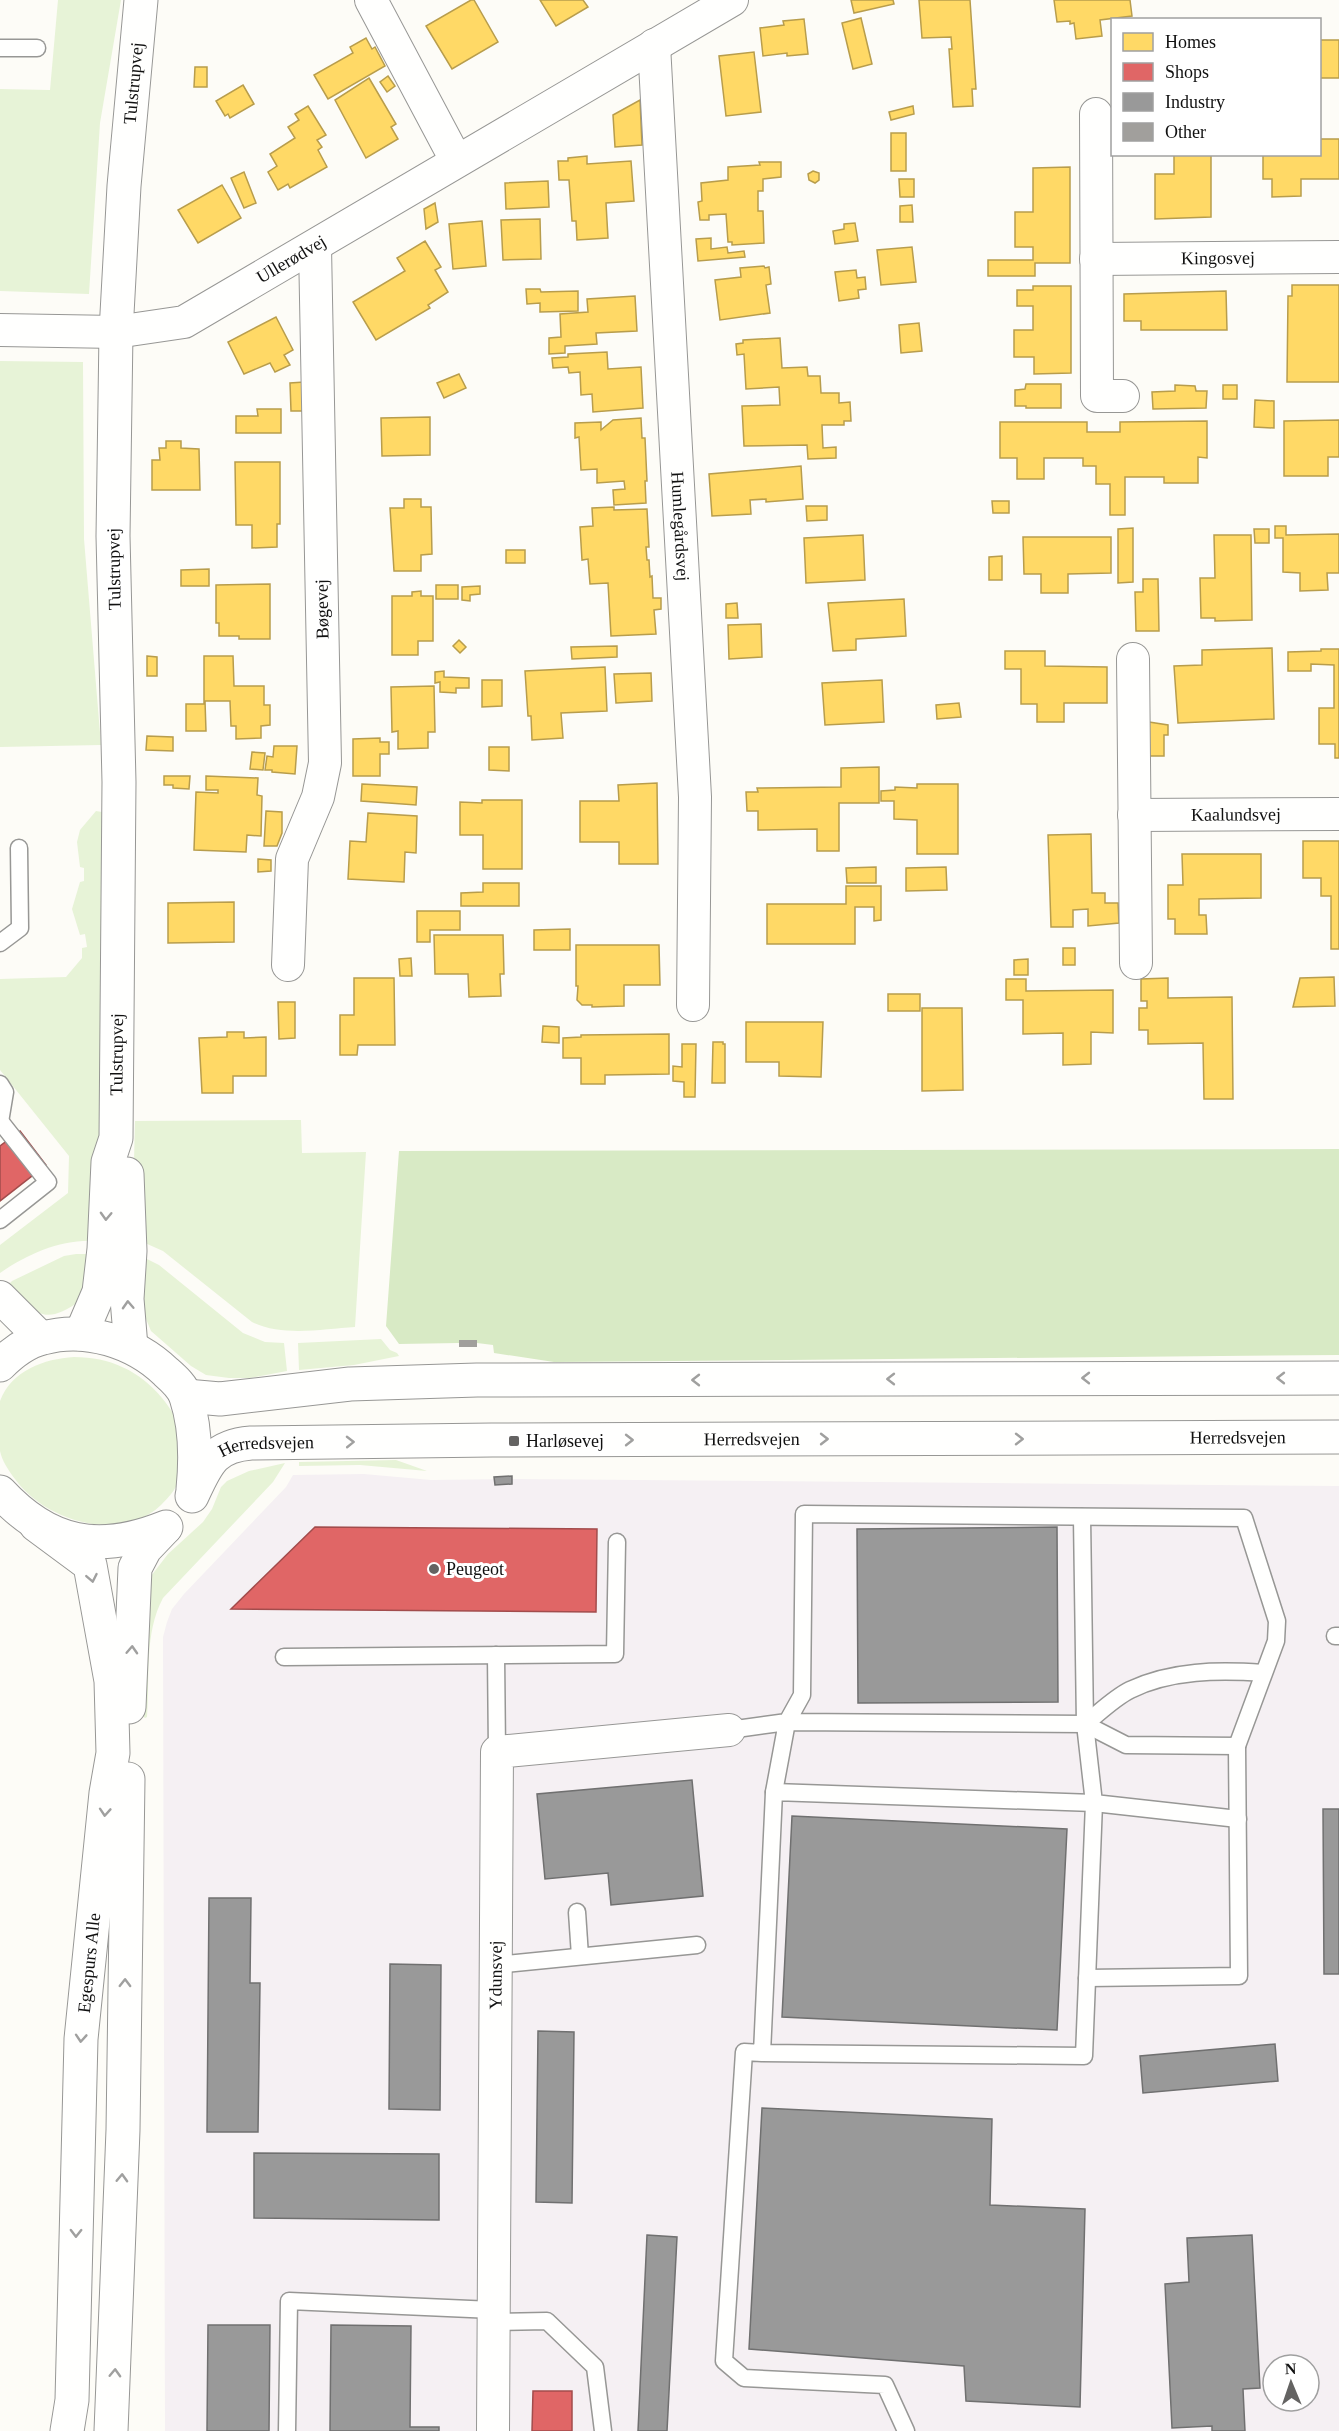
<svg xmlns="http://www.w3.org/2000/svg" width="1339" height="2431" viewBox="0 0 1339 2431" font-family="'Times New Roman',serif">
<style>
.industrial{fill:#f5f0f3;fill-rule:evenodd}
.green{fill:#e7f3d7}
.forest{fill:#d8eac5}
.homes{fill:#ffd966;stroke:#b89d4c;stroke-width:1.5}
.shops{fill:#e06666;stroke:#a24c4c;stroke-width:1.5}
.industry{fill:#999;stroke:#707070;stroke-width:1.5}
.building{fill:#a19f9c}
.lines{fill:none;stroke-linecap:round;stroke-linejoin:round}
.service-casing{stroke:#979795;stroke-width:19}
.minor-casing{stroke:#979795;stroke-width:34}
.tertiary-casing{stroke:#979795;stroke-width:35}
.service{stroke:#fffffe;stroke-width:16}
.minor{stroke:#fffffe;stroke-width:32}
.tertiary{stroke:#fffffe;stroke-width:33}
.oneway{stroke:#a0a09f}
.poi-dot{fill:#646362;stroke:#fff;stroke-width:2}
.labels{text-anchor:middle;stroke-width:6;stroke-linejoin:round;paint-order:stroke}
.street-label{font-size:18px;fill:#111;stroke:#fff}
.poi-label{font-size:18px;fill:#111;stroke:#fff;text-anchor:start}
</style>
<rect width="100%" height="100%" fill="#fdfcf7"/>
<path class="industrial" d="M364,1474l67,6 84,-1 824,7v945h-1174l-2,-794 4,-15 5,-13 12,-15 102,-107 7,-12zM1273,2365h36v36h-36z"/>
<g class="green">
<path d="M58,0h63l-21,123 -11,171 -89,-3v-202l50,1z"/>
<path d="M0,361l83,1 1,177 17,206 -101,2z"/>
<path d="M96,811l6,1c0,143 3,286 -7,429 -34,-2 -67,13 -95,32v-28l68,-52 1,-37 -69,-86v-91l66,-2 16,-19v-10l5,-1 -2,-13 -5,1 -8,-26 8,-27 4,-1v-13l-4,-1 -3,-25 3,-12z"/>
<path d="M301,1120l1,33 64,-1 -11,175c-32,2 -73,10 -103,-5l-89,-71 -18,-8 -11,-82 1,-40z"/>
<path d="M76,1254h14l-9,46c-38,28 -45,12 -75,-13l6,-6 52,-25z"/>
<path d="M141,1256l18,9 84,68 22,9 19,1 3,28 -37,7h-21l-23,-3 -15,-9 -40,-35 -7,-17z"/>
<path d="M381,1339l9,11 7,3 2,3 -45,9 -55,5 -1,-27z"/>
<path d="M74,1357c36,0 66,14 88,41 9,11 19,27 21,41 1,6 -1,15 -2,22 -1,6 -1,13 -2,18 -3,11 -11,19 -18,26 -41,39 -116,16 -146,-26 -6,-8 -13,-18 -15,-28 0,-16 0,-34 0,-50 12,-31 44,-42 74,-44z"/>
<path d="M396,1460l31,11 -67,-6 -61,1v-4z"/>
<path d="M285,1463l-12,19 -110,116c-19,35 -13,80 -16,119l-2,1 -5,-5 11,-137 17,-22 35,-32 9,-13 9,-22 6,-6 22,-10z"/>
</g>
<path class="forest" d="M1339,1149v206l-785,7 -60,-9 -1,-8 -16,-2v-3h-17l-1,3 -60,1 -13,-18 13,-175z"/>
<g class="homes">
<path d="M471,0h3l24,42 -46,27 -26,-43z"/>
<path d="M540,0h43l5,7 -32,19z"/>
<path d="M851,0h42l1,4 -40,9z"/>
<path d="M919,0h51l6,89h-4l1,17 -20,1 -4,-58h3l-1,-12 -29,1z"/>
<path d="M1054,0h76l2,16 -32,4 2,16 -26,3 -2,-16 -4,1v-3l-13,1z"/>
<path d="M861,18l11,46 -19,5 -11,-46z"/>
<path d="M804,19l4,35 -21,2v-3l-24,3 -3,-28 24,-3 -1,-4z"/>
<path d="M366,38l6,11 3,-2 10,19 -57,33 -14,-24 39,-22 -3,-6z"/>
<rect x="1320" y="40" width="19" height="38"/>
<path d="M754,52l7,60 -35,4 -7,-60z"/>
<path d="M195,67h12v20h-13z"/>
<path d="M388,76l7,10 -8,6 -7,-10z"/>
<path d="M369,78l27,46 -5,3 7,12 -32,19 -31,-58z"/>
<path d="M243,85l11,19 -24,14 -2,-4 -3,2 -9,-15z"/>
<path d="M640,100l2,45 -27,2 -2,-32z"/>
<path d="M308,106l18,29 -9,5 5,7 -4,3 9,17 -37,21 -2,-4 -10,6 -10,-18 9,-6 -7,-12 25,-16 -7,-11 11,-7 -4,-6z"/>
<path d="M913,106l1,8 -23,6 -2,-8z"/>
<rect x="891" y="133" width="15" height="38"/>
<path d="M1320,139h19v40h-38v17l-29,1v-18h-9v-25h57z"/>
<path d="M1174,154h37v63l-56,2v-45h19z"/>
<path d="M587,156v8l44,-3 3,40 -28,2 2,35 -31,2 -1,-19h-4l-3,-41h-10l-1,-19h10v-3z"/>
<path d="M759,162h22v15l-18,2v12h-5v20h5l1,32 -32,2v-3h-4l-2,-28 -17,1v5h-9l-2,-18 4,-1 -1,-18 27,-3v-13l32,-2z"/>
<path d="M1070,167v96h-35v13h-47v-16h45v-13h-18v-35h18v-44z"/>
<path d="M813,171l6,2v7l-4,3 -6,-3 -1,-6z"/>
<path d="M244,172l12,31 -12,5 -13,-30z"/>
<path d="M899,179h15v18h-14z"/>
<path d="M548,181l1,26 -43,2 -1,-26z"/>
<path d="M222,185l19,33 -43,25 -20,-33z"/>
<path d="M435,203l3,19 -12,7 -2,-20z"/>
<path d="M912,205l1,17h-13v-16z"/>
<path d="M540,219l1,40 -38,1 -2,-40z"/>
<path d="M482,221l4,45 -33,3 -4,-45z"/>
<path d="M855,223l3,18 -23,3 -2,-13 11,-2v-5z"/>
<path d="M711,238v11l16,-2 1,6 16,-2 1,6 -47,4 -2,-22z"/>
<path d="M425,241l16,26 -6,3 13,22 -20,13 2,3 -54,32 -23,-38 52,-31 -8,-13z"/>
<path d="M912,247l4,35 -35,3 -4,-35z"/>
<path d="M764,266l1,2 4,-1 2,17 -5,1 4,28 -50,7 -5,-40 26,-3 -1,-9z"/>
<path d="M856,270l1,8 8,-1 1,12 -8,1 1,8 -20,3 -4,-29z"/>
<path d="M1292,285h47v97h-52l1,-86h4z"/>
<path d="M1033,286h38v87l-37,1v-17h-20v-27h19v-24h-16v-16h16z"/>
<path d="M526,289h14l1,3 37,-1v20l-38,1v-9l-13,1z"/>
<path d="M1226,291l1,39h-86v-9h-17v-27z"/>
<path d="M635,296l2,35 -41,2 1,11 -32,2v7l-16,1v-16l12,-1 -1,-23 28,-2 -1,-13z"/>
<path d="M276,317l17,33 -9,5 6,10 -15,7 -5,-9 -26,11 -16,-32z"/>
<path d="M919,323l3,28 -21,2 -2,-28z"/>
<path d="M780,338l2,30 25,-1 1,9h12l1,17h18v10l11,-1 1,19h-7v4h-22l1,23 13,-1v11l-28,1 -1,-14 -63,1 -2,-40 38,-1 -1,-18 -33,2 -2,-35 -7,1 -1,-11 7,-1v-3z"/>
<path d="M607,352l1,17 33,-2 2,41 -50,4 -1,-18 -11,1 -1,-23 -11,1 -1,-6 -15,1 -1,-10 16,-1v-3z"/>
<path d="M459,374l7,14 -22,10 -7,-15z"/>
<path d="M304,382l1,29h-14l-1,-28z"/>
<path d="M1026,384h35v24h-35v-2h-11v-16l10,-1z"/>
<path d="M1175,385l20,1 1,5h11l-1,17 -53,1 -1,-17 23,-1z"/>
<rect x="1223" y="385" width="14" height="14"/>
<path d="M1255,400l19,1v27l-20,-1z"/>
<path d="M257,409h24v24h-45v-17h22z"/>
<path d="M430,417v38l-48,1 -1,-38z"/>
<path d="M641,418l1,20h3l2,43h-2l1,22 -32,2 -1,-15 12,-1 -1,-8 -27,2v-14l-16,1 -2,-33 -4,1v-15l26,-1v8l12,-10z"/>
<path d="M1339,420v37h-11v19h-44v-55z"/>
<path d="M1207,421v37l-9,-1v26h-34v-6h-39v38h-15v-31h-14v-18h-13v-8h-39v21h-27v-21h-17v-36h87v10h33v-10z"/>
<path d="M166,441h15v7l18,1 1,41h-48v-30h8l-1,-12h7z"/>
<path d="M235,462h45v62h-3v23l-25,1v-23h-16z"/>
<path d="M801,466l2,33 -37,3v-3l-16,1 1,14 -39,2 -3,-42z"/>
<path d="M404,499h17v8h10l1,47 -11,1v16h-27l-4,-63h14z"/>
<path d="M992,501h17v12h-16z"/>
<path d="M806,506h21v14l-20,1z"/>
<path d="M614,507v3l33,-1 2,38h-3l1,13h2l1,17 2,-1 1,22h8v11l-7,1 2,24 -45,2 -3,-53 -18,1 -2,-25 -6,1 -2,-33 13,-1 -1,-18z"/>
<path d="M1275,526h11v9l53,-1v39h-12l1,17 -28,1v-18l-17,-1v-34h-8z"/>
<path d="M1133,528v54l-15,1v-54z"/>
<path d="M1254,529h15v14h-14z"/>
<path d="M863,535l2,45 -59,3 -2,-45z"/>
<path d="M1214,535h37l1,85 -37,1v-3h-14l-1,-40h15z"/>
<path d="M1023,537h88v36l-43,1v19h-27v-19h-17z"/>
<rect x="506" y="550" width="19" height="13"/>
<path d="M1002,556v24h-13v-23z"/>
<path d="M209,569v17h-28v-16z"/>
<path d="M1143,579h15l1,52h-23l-1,-39h8z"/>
<path d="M270,584v55h-31v-3h-20v-13h-3v-38z"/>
<rect x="436" y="585" width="22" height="14"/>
<path d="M480,586v8l-10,1v6l-8,-1v-13z"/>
<path d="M421,591v5h12v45h-15v14h-26v-59h20v-4z"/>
<path d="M904,599l2,37 -50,3v11l-23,1 -5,-48z"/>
<path d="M737,603l1,15h-12v-14z"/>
<path d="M761,624l1,33 -33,2 -1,-34z"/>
<path d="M459,640l7,7 -6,6 -7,-7z"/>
<path d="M617,646v11l-45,2 -1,-12z"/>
<path d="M1272,648l2,71 -96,4 -4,-57 28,-1v-15z"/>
<path d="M1321,649h18v109h-4v-14h-16v-36h15v-43l-23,-1v7h-23v-19l33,-1z"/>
<path d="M1005,651h40v15l62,1v36h-43v19h-27v-18h-16v-35h-16z"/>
<path d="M147,656l10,1v19h-10z"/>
<path d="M204,656h29l1,30h30v19h6v20l-9,1v12l-25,1v-13h-5l-1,-25h-25l1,30h-20v-27h18z"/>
<path d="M605,667l2,44 -46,2 2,25 -31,2 -1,-24h-3l-3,-45z"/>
<path d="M444,671v6l25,1v10h-13v5l-16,-1v-10l-5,1v-11z"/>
<path d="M651,673l1,28 -36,2 -2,-29z"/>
<path d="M482,680h20v26l-20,1z"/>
<path d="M882,680l2,42 -59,3 -3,-42z"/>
<path d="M434,686l1,46h-7v16l-30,1v-18l-6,1 -1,-45z"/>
<path d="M959,703l2,14 -24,2 -1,-14z"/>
<path d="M1149,722l19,3v10h-4v21h-15z"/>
<path d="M147,736l26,1v14l-27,-1z"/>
<path d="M380,738v4h9v12h-9v22h-27v-37z"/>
<path d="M274,746h23l-2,28 -23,-2v-2h-7l2,-14 6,1z"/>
<path d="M489,747h20v24l-20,-1z"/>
<path d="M252,752l13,1 -2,17 -13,-1z"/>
<path d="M879,767v36h-40v48h-22v-22l-59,1v-19h-11l-1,-19h12l-1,-4 84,-1v-19z"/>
<path d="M164,776h26l-1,13 -16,-1v-3h-9z"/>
<path d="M206,776l52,2 -1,17 5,1 -1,40 -14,-1 -1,17 -52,-2 2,-58 22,1v-3h-12z"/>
<path d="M657,783l1,81h-39v-22h-39v-41h39l-1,-16z"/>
<path d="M362,784l55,3 -1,18 -55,-4z"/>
<path d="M917,784h41v70h-41v-34l-23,-1v-18h-13v-10l14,-1v-3l22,1z"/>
<path d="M482,800h40v69h-39v-34h-23v-33l22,1z"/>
<path d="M266,811l16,1v21l-5,13h-13z"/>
<path d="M368,813l49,3 -1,37 -11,-1 -1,30 -56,-3 2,-38 16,1z"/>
<path d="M1091,834l1,59h13v10h13l1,20 -31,3v-17l-15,1v17h-22l-3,-92z"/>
<path d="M1303,841h36v108h-8v-53h-10v-18h-18z"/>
<path d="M1182,854h79v44l-62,1v16h7l1,19h-32v-15h-7v-34h15z"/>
<path d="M258,859l13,1v11l-13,1z"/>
<path d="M876,867v16h-29l-1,-15z"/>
<path d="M946,867l1,23 -41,1v-23z"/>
<path d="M483,883h36v23h-58v-13l22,-1z"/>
<path d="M846,886h35v34l-7,1v-14h-19v37h-88v-40h79z"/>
<path d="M234,902v40l-66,1v-40z"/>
<path d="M417,911h43v19h-30v12h-13z"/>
<path d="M570,929v21h-36v-20z"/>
<path d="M434,935h69l1,39h-4l1,22 -32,1 -1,-23h-33z"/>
<path d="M576,945h83l1,40h-36v21l-32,1v-2h-10l-5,-5 1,-14h-2z"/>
<rect x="1063" y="948" width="12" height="17"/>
<path d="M411,958l1,18h-12l-1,-17z"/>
<path d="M1028,959v16h-14v-15z"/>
<path d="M1334,977l1,29 -42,1 7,-29z"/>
<path d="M354,978h40l1,67h-37l-1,10h-17v-40h14z"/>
<path d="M1168,978v20l64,-1 1,102h-29l-1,-56 -55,1v-14h-9v-22h8v-7h-6v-22z"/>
<path d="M1006,979h20v12l87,-1v43l-22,-1v32l-28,1v-32l-40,1v-34h-17z"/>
<rect x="888" y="994" width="32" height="17"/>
<path d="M278,1002h17v36l-16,1z"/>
<path d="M922,1008h40l1,82 -41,1z"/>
<path d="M746,1022h77l-2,55 -42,-1v-14h-33z"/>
<path d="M543,1026l16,1v16l-17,-1z"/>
<path d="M227,1032h17v6l22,-1v39h-33v17h-31l-3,-55 28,-1z"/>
<path d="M669,1034v40l-64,1v9h-24v-26h-18v-20l18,-1v-2z"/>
<path d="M713,1042h10v2h2v39h-13z"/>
<path d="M682,1044h14l-1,53h-11v-15l-11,-1v-15l9,1z"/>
</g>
<g class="shops">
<path d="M20,1131l26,34 -46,36v-55z"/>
<path d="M315,1527l282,2 -1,83 -365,-3z"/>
<path d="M533,2391h39v40h-40z"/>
</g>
<g class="industry">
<path d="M512,1476v8l-17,1 -1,-8z"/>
<path d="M1057,1527l1,175 -200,1 -1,-174z"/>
<path d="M692,1780l11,116 -92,9 -3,-32 -63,6 -8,-85z"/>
<path d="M1323,1809h16v165h-15z"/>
<path d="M792,1816l275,13 -10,201 -275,-13z"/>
<path d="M209,1898h42l-1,85h10l-2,149h-51z"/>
<path d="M390,1964l51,1 -1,145 -51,-1z"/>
<path d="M538,2031l36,1 -2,171 -36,-1z"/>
<path d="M1275,2044l3,37 -135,12 -3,-37z"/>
<path d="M762,2108l230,11 -2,86 95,4 -5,198 -114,-6 -2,-35 -215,-17z"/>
<path d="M254,2153l185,1v66l-185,-2z"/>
<path d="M647,2235l30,2 -10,194h-29z"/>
<path d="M1252,2235l8,153 -17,1 2,42h-33v-5l-40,2 -7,-144 24,-2 -2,-44z"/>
<path d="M208,2325h62l-1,106h-62z"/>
<path d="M331,2325l80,1 -1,101h29v4h-109z"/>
</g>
<rect class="building" x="459" y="1340" width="18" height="7"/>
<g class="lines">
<defs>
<g id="service">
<path d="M0,48h37"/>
<path d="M0,943l20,-15 -1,-80"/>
<path d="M0,1084l5,8 -5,30"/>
<path d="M0,1121l48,61 -48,38"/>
<path d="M1082,1517l3,207 9,79 144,16"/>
<path d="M1335,1636h4"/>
<path d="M496,1655l1,97"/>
<path d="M284,1657l331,-3 2,-112"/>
<path d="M1085,1724c14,-11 29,-26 45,-34 41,-20 89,-20 133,-17"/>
<path d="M729,1730l58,-8 298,2 41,21 111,1 39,-105 1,-20 -33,-103 -440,-4 -2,181 -15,27 -13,70"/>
<path d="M577,1912l3,44"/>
<path d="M496,1965l201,-20"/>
<path d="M1087,1978l152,-2 -2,-230"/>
<path d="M762,2053l12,-261 320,11 -10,253 -322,-3 -18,-1 -20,309 20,17 141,7 21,46"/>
<path d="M493,2322l54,-1 48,46 8,64"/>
<path d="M287,2431l2,-130 204,9"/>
</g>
<g id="minor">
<path d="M371,0l85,160"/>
<path id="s1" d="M654,45l41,752 -2,208"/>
<path d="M1096,114l1,282h26"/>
<path id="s2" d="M1096,259l243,-2"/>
<path id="s3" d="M0,330l116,2 68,-10 548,-322"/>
<path d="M1133,659l3,304"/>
<path id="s4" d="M1134,815l205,-1"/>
<path d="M288,965l4,-106 26,-62 7,-34 -10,-516"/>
<path d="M0,1297l41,41"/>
<path id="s5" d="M493,2431l4,-679 232,-22"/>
</g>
<g id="tertiary">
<path d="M127,1174l3,77 -3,48 4,48"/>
<path id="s6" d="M81,1334l18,-42 5,-43 4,-87 8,-24 3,-356 -6,-246 3,-204 8,-146 17,-186"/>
<path d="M0,1365c12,-12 26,-23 43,-27 43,-12 92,4 123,34 8,7 17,15 20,25 10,30 10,62 7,92"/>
<path d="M186,1396l34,3 130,-15 127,-4 862,-2"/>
<path d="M0,1492c49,53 99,62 166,35"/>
<path id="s7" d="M192,1496c15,-32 21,-50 59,-53l241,-3 847,-3"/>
<path d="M36,1525l54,40 21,116 2,72 -7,40 -25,246 -9,361 -5,31"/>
<path d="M129,1707l6,-139 10,-19 20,-21"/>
<path d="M111,2431l12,-301 5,-351"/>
</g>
</defs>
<use href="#service" class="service-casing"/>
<use href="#minor" class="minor-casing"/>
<use href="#tertiary" class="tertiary-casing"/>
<use href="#service" class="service"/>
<use href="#minor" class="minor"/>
<use href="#tertiary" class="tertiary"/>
</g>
<defs><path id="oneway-chevron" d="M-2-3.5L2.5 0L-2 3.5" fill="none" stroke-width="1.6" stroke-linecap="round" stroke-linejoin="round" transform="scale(1.5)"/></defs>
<g class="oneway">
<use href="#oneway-chevron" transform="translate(106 1216) rotate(92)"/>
<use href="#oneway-chevron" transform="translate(128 1305) rotate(-93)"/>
<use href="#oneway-chevron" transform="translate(1086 1378) rotate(180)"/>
<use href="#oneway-chevron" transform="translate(1281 1378) rotate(180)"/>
<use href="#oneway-chevron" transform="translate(891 1379) rotate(180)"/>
<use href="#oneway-chevron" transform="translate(696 1380) rotate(180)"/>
<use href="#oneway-chevron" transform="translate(824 1439)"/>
<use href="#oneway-chevron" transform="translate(1019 1439)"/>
<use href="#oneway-chevron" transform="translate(629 1440)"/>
<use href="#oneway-chevron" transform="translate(350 1442) rotate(-1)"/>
<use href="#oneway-chevron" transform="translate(92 1578) rotate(79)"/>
<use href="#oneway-chevron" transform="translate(132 1650) rotate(-87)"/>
<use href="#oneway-chevron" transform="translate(105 1812) rotate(94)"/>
<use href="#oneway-chevron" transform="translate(125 1983) rotate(-89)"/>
<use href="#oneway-chevron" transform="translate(81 2038) rotate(94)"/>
<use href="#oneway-chevron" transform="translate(122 2178) rotate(-88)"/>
<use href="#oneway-chevron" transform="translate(76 2233) rotate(91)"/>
<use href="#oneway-chevron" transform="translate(115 2373) rotate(-88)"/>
</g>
<g class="poi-dot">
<rect x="508" y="1435" width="12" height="12" rx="3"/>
<circle cx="434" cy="1569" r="6"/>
</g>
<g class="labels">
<g class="street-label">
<text dy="6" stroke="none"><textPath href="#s6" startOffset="1257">Tulstrupvej</textPath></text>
<text dy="6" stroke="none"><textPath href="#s2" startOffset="122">Kingosvej</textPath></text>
<text dy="6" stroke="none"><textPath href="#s3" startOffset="309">Ullerødvej</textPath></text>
<text dy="6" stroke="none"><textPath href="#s1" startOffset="482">Humlegårdsvej</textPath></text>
<text transform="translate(114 569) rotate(-91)" y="6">Tulstrupvej</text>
<text transform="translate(322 609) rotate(-91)" y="6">Bøgevej</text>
<text dy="6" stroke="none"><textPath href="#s4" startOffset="102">Kaalundsvej</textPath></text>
<text dy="6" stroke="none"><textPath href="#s6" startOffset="285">Tulstrupvej</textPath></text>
<text dy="6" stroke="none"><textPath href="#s7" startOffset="1072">Herredsvejen</textPath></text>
<text dy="6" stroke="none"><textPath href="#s7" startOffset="586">Herredsvejen</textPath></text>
<text dy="6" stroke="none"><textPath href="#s7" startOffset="100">Herredsvejen</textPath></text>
<text transform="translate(89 1963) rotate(-84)" y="6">Egespurs Alle</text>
<text dy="6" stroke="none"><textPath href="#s5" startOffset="456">Ydunsvej</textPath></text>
</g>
<g class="poi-label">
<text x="526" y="1447">Harløsevej</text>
<text x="446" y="1575">Peugeot</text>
</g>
</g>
<rect x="1111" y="18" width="210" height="138" fill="#ffffff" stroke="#a0a0a0" stroke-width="1.5"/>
<rect x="1123" y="33" width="30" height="18" fill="#ffd966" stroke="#a0a0a0" stroke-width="1.5"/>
<text x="1165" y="48" font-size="18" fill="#111111">Homes</text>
<rect x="1123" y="63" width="30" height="18" fill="#e06666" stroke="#a0a0a0" stroke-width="1.5"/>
<text x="1165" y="78" font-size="18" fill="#111111">Shops</text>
<rect x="1123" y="93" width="30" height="18" fill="#999999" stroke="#a0a0a0" stroke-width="1.5"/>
<text x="1165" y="108" font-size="18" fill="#111111">Industry</text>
<rect x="1123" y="123" width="30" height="18" fill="#a19f9c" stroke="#a0a0a0" stroke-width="1.5"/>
<text x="1165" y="138" font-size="18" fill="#111111">Other</text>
<g transform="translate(1291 2383) rotate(358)"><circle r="28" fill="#ffffff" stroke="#a0a0a0" stroke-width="1.5"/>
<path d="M0-4.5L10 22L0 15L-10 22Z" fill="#646362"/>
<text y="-9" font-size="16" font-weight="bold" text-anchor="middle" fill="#111111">N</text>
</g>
</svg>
